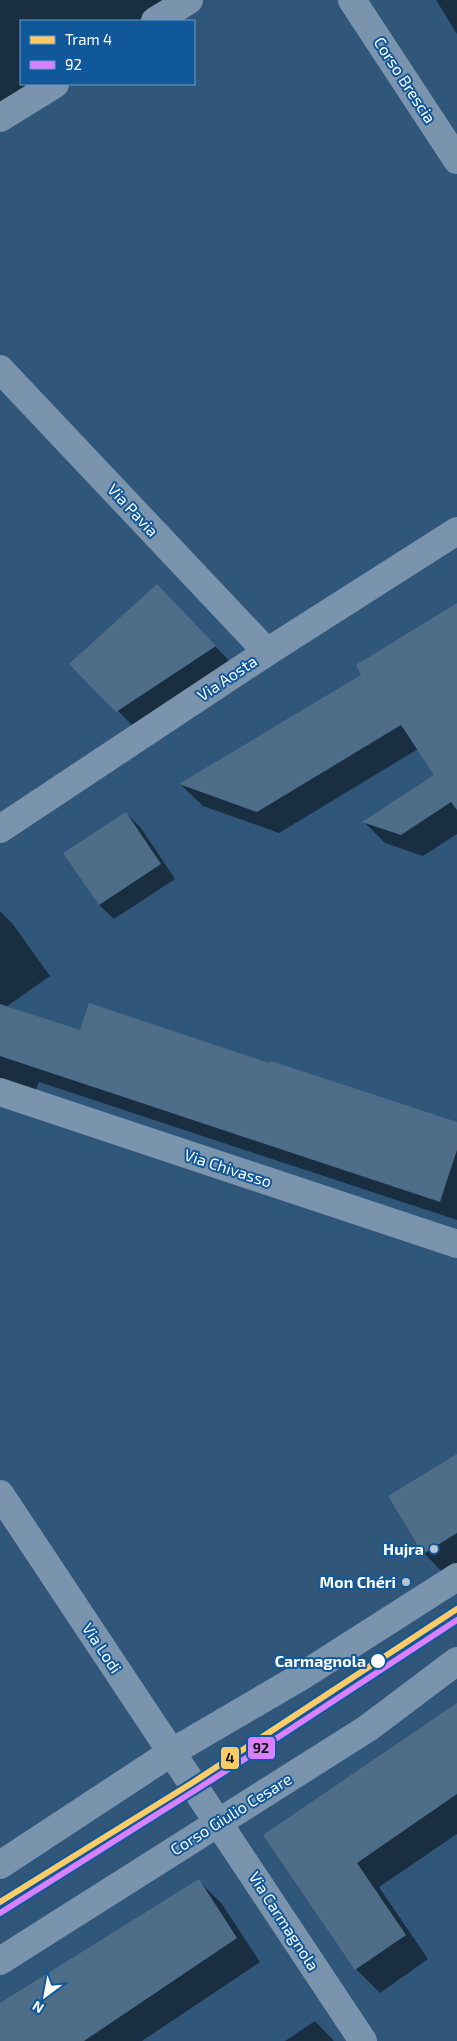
<svg xmlns="http://www.w3.org/2000/svg" width="457" height="2041" viewBox="0 0 457 2041" font-family="'Exo 2',sans-serif">
<style>
.shadow{fill:#0007}
.building{fill:#4e6d89}
.lines{fill:none;stroke-linecap:round;stroke-linejoin:round}
.minor{stroke:#7b94ad;stroke-width:28}
.tertiary{stroke:#7b94ad;stroke-width:28}
.bus-1-casing{stroke:#11589a;stroke-width:10}
.bus-1{stroke:#d880ff;stroke-width:6}
.tram-1-casing{stroke:#11589a;stroke-width:10}
.tram-1{stroke:#fdcc66;stroke-width:6}
.poi-dot{fill:#b7c4d0;stroke:#11589a;stroke-width:2}
.stop-dot{fill:#fff;stroke:#11589a;stroke-width:2}
.labels{text-anchor:middle;stroke-width:4;stroke-linejoin:round;paint-order:stroke}
.street-label{font-size:16px;fill:#fff;stroke:#11589a}
.poi-label{font-size:16px;font-weight:bold;fill:#fff;stroke:#11589a;text-anchor:end}
.stop-label{font-size:16px;font-weight:bold;fill:#fff;stroke:#11589a;text-anchor:end}
.line-badge{stroke:#11589a;stroke-width:2}
.pale-badge-label{font-size:14px;text-anchor:middle;font-weight:bold;fill:#111}
</style>
<rect width="100%" height="100%" fill="#30577a"/>
<g class="shadow">
<path d="M0,0h170l-32,21h-117v63h21l-42,27z"/>
<path d="M436,0h21v34z"/>
<path d="M457,605v229l-34,22 -38,-13 -21,-21 72,-46 -18,-27 -139,84 -76,-27 -22,-21 182,-110z"/>
<path d="M180,609l58,61 -97,64 -70,-70z"/>
<path d="M126,813l15,15 34,51 -61,40 -15,-14z"/>
<path d="M0,911l12,12 38,53 -44,31 75,25 188,33 188,58v97l-418,-138 -4,10 -35,-12z"/>
<path d="M457,1455v111l-13,8 -20,-21z"/>
<path d="M457,1704v130l-78,53 49,72 -48,34 -24,-24 -91,-134z"/>
<path d="M199,1881l23,23 38,58 -118,79h-142v-37z"/>
<path d="M315,2021l19,20h-49z"/>
</g>
<g class="building">
<path d="M157,584l59,62 -100,66 -47,-48z"/>
<path d="M457,603v207l-6,-8 -50,33 -39,-13 72,-47 -33,-50 -144,87 -78,-28 182,-109 -5,-10z"/>
<path d="M126,812l35,52 -62,41 -36,-52z"/>
<path d="M89,1003l180,60 2,-2 186,61v28l-17,52 -440,-146v-52l80,26z"/>
<path d="M457,1454v79l-34,21 -35,-58z"/>
<path d="M457,1703v91l-100,69 49,72 -51,35 -92,-135z"/>
<path d="M199,1879l38,59 -153,103h-84v-38z"/>
</g>
<g class="lines">
<g class="minor">
<path d="M155,21l34,-21"/>
<path d="M0,118l55,-34"/>
<path d="M0,369l267,283"/>
<path d="M0,829l267,-177 190,-121"/>
<path d="M0,1092l457,152"/>
<path d="M0,1494l363,547"/>
</g>
<g class="tertiary">
<path d="M352,0l105,160"/>
<path d="M0,1865l172,-113 130,-76 155,-99"/>
<path d="M0,1961l368,-233 89,-67"/>
</g>
<defs>
<path id="bus-1" d="M0,1913l251,-158 206,-135"/>
</defs>
<use href="#bus-1" class="bus-1-casing"/>
<use href="#bus-1" class="bus-1"/>
<defs>
<path id="tram-1" d="M0,1902l192,-119 265,-174"/>
</defs>
<use href="#tram-1" class="tram-1-casing"/>
<use href="#tram-1" class="tram-1"/>
</g>
<g class="poi-dot">
<circle cx="434" cy="1549" r="5"/>
<circle cx="406" cy="1582" r="5"/>
</g>
<circle class="stop-dot" cx="378" cy="1661" r="8"/>
<g class="labels">
<g class="street-label">
<text transform="translate(405 80) rotate(57)" y="6">Corso Brescia</text>
<text transform="translate(133 510) rotate(47)" y="6">Via Pavia</text>
<text transform="translate(227 678) rotate(-34)" y="6">Via Aosta</text>
<text transform="translate(228 1168) rotate(18)" y="6">Via Chivasso</text>
<text transform="translate(102 1648) rotate(56)" y="6">Via Lodi</text>
<text transform="translate(231 1814) rotate(-32)" y="6">Corso Giulio Cesare</text>
<text transform="translate(284 1921) rotate(57)" y="6">Via Carmagnola</text>
</g>
<g class="poi-label">
<text x="424" y="1555">Hujra</text>
<text x="396" y="1588">Mon Chéri</text>
</g>
<g class="stop-label">
<text x="366" y="1667">Carmagnola</text>
</g>
</g>
<g class="line-badge">
<rect x="247" y="1736" width="29" height="24" rx="5" fill="#d880ff"/>
<rect x="220" y="1746" width="20" height="24" rx="5" fill="#fdcc66"/>
</g>
<g class="pale-badge-label">
<text x="261" y="1753">92</text>
<text x="230" y="1763">4</text>
</g>
<rect x="20" y="20" width="175" height="65" fill="#11589a" stroke="#709bc2"/>
<rect x="30" y="36" width="25" height="8" fill="#fdcc66" stroke="#709bc2"/>
<text x="65" y="45" font-size="15" fill="#ffffff">Tram 4</text>
<rect x="30" y="61" width="25" height="8" fill="#d880ff" stroke="#709bc2"/>
<text x="65" y="70" font-size="15" fill="#ffffff">92</text>
<g transform="translate(45 1996) rotate(212)" stroke="#11589a" stroke-width="4" paint-order="stroke">
<path d="M0-4L9 19L0 12L-9 19Z" fill="#ffffff"/>
<text y="-8" font-size="14" font-weight="bold" text-anchor="middle" fill="#ffffff">N</text>
</g>
</svg>
